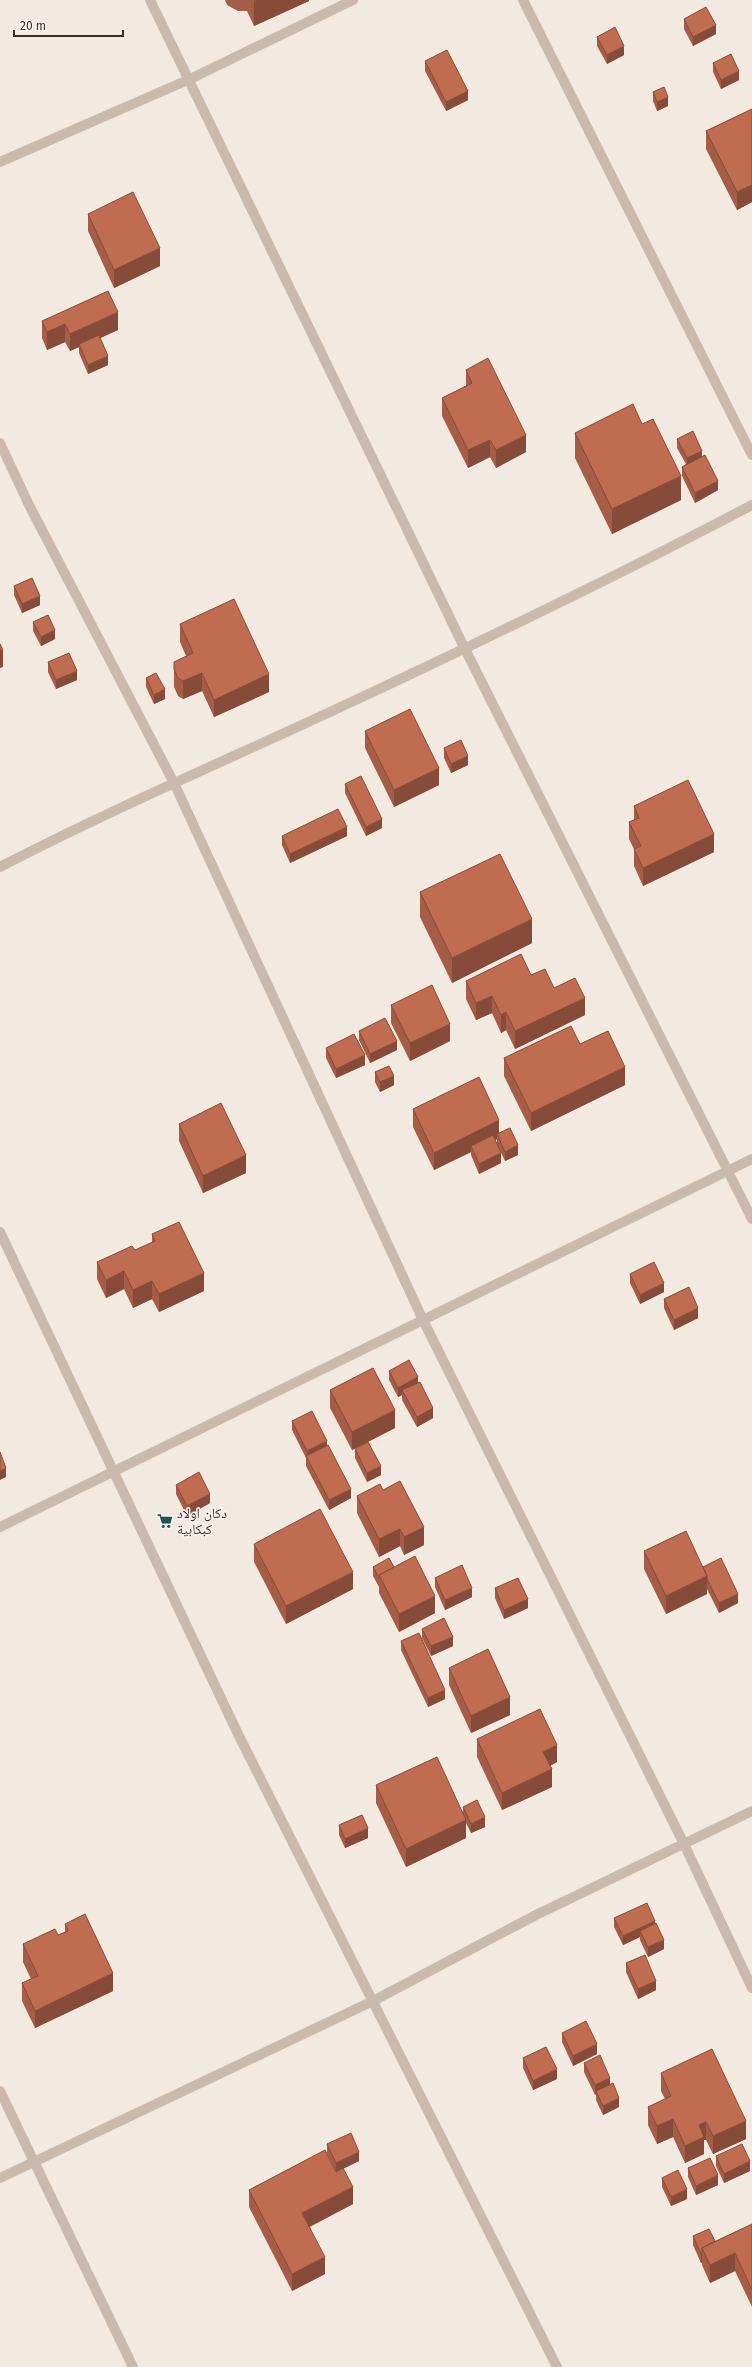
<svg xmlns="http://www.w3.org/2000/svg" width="752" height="2367" viewBox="0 0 752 2367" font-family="'Fira Sans','Noto Naskh Arabic',sans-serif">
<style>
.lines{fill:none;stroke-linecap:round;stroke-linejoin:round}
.minor{stroke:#cabaad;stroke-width:10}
.wall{fill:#a55d46}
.shaded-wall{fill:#864c39}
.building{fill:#c06c51;stroke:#864c39}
.labels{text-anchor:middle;stroke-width:3;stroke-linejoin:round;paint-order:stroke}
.poi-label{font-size:14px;fill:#392f2b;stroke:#faf4ed;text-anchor:start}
</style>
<rect width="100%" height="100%" fill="#f2eae1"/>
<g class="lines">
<g class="minor">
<path d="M150,0l315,649 287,570"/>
<path d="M523,0l229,455"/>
<path d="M0,162l190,-83 163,-79"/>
<path d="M0,443l29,62 145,278 249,537 261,524 68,144"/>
<path d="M0,867c108,-56 220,-104 330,-155 142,-66 283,-134 422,-207"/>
<path d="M0,1232l238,502 319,633"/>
<path d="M0,1527l752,-368"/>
<path d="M0,2091l133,276"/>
<path d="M0,2178l373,-177 163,-86 216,-104"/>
</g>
</g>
<g class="wall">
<path d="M225,0h84v1l-55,25 -7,-15h-9l-11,-6z"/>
<path d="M684,19l32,15 -23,12 -9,-17z"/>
<path d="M597,37l27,18 -17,9 -10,-18z"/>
<path d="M425,61l43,39 -22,11 -21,-40z"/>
<path d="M713,63l26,17 -18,9 -8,-17z"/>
<path d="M653,92l15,14 -11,5 -4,-10z"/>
<path d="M752,109v93l-15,8 -31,-61v-18z"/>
<path d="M88,214l72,52 -46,22 -26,-57z"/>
<path d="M42,321l76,9 -18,8 8,27 -20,9 -9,-21v-6l-9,4 -5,-9 -18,8 -5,-12z"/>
<path d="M466,370l60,82 -30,16 -6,-11 -22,11 -26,-52v-18l24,-12z"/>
<path d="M642,424l39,76 -69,34 -37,-76v-25z"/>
<path d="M677,439l25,17 16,34 -23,13 -13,-27v-9l4,-3 -9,-16z"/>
<path d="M14,586l26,19 -18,8 -8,-18z"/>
<path d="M33,622l22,17 -14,7 -8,-15z"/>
<path d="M180,624l89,68 -55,25 -12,-26 -19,8 -5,-3 -4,-9v-25l12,-6 -6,-14z"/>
<path d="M48,662l29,18 -21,9 -8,-17z"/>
<path d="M146,678l19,21 -11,5 -8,-17z"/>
<path d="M365,731l74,54 -45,22 -29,-59z"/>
<path d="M444,748l24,17 -17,8 -7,-15z"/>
<path d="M345,784l37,44 -16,8 -21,-43z"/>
<path d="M634,806l80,46 -71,34 -9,-20v-17l-5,-10v-17l5,-2z"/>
<path d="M282,836h65l-57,27 -8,-18z"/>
<path d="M420,892l112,51 -80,40 -32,-66z"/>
<path d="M531,975l23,13 31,27 -70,34 -9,-19 -5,3 -9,-20 -16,7 -10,-21v-18z"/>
<path d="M391,1005l59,36 -40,20 -19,-38z"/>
<path d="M359,1031l38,19 -27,13 -11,-23z"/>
<path d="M326,1048l39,17 -29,13 -10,-20z"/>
<path d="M504,1058l121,27 -94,46 -27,-55z"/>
<path d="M375,1072l19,13 -14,7 -5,-10z"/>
<path d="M413,1109l86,24 19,22 -13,6 -8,-17v-5l-2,1 6,23 -22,11 -8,-19v-3l-37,18 -21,-43z"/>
<path d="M179,1124l67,49 -43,20 -24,-52z"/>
<path d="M152,1234l52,57 -45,21 -7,-13 -19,9 -9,-19 -18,9 -9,-19v-17l38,-12 17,-7z"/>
<path d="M630,1274l34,18 -24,12 -10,-21z"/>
<path d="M664,1299l34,19 -24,12 -10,-22z"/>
<path d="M389,1371l29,12 15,35 -16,9 -15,-27v-5l-4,2 -9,-17z"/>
<path d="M330,1390l65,38 -43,22 -22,-42z"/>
<path d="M292,1421l35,24 24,53 -22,12 -23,-44v-8l-14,-28z"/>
<path d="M355,1449l26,26 -14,7 -12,-24z"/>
<path d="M176,1485l34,18 -23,13 -11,-22z"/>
<path d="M383,1490l41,55 -20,10 -4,-9 -21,11 -22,-44v-17z"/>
<path d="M254,1544l99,45 -67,35 -32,-62z"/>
<path d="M644,1551l59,16 35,36 -19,10 -12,-24v5l-41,20 -22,-45z"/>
<path d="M373,1567h21l41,46 -36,19 -20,-39v-6l-6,-11z"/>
<path d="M435,1578l37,19 -27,13 -10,-23z"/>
<path d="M495,1588l33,20 -24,11 -9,-21z"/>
<path d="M422,1629l31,17 -22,10 -9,-18z"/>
<path d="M401,1641l44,58 -17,8 -27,-57z"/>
<path d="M449,1668l61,47 -39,18 -22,-48z"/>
<path d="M477,1739l80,23 -7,4 2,21 -50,23 -25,-53z"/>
<path d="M376,1785l87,28v-6l22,20 -14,6 -5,-10v15l-60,29 -30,-64z"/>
<path d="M339,1825l29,13 -23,10 -6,-13z"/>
<path d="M614,1918l41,5 9,26 -16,8 -8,-17v-3l-17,8 -9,-18z"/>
<path d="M65,1924l48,67 -78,37 -13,-27v-18l9,-4 -8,-17v-18l35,-9 7,-3z"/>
<path d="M626,1963l30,27 -18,9 -12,-27z"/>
<path d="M562,2033l35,21 -24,12 -11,-24z"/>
<path d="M523,2058l34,21 -24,11 -10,-22z"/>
<path d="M584,2063l35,44 -16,8 -7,-15v-6l-1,1 -11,-23z"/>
<path d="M661,2073l85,66 -33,15 -7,-14h-2v14l-19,9 -12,-26 -16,7 -9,-19v-18l17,-8 -4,-8z"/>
<path d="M327,2144l32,17 -16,8 10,35 -43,23 15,47 -33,17 -43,-84v-17l87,-18 -9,-19z"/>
<path d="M716,2156l34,15 -26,12 -8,-17z"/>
<path d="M688,2168l30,17 -22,10 -8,-18z"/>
<path d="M662,2178l25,21 -16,7 -9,-19z"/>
<path d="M752,2224v83l-17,-36 -25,12 -8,-18v-2h-1l-8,-18v-9l22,5z"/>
</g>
<g class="shaded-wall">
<path d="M256,0h53v1l-55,25v-25z"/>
<path d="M716,25v9l-23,12v-9z"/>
<path d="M624,46v9l-17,9v-9z"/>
<path d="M739,71v9l-18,9v-9z"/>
<path d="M468,91v9l-22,11v-9z"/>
<path d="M668,97v9l-11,5v-9z"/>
<path d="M752,185v17l-15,8v-18z"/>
<path d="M160,248v18l-46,22v-18z"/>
<path d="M118,312v18l-38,17 -1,-3v3l-9,4v-17z"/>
<path d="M65,324v18l-18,8v-18z"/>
<path d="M108,356v9l-20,9v-9z"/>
<path d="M526,435v17l-30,16v-18z"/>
<path d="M490,440v17l-22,11v-18z"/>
<path d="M702,451v9l-15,7v-9z"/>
<path d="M681,476v24l-69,34v-25z"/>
<path d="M718,481v9l-23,13v-10z"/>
<path d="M40,596v9l-18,8v-9z"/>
<path d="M55,630v9l-14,7v-9z"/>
<path d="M3,650v17l-3,1v-17z"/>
<path d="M77,671v9l-21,9v-9z"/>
<path d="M202,673v18l-19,8v-18z"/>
<path d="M269,674v18l-55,25v-17z"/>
<path d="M165,689v10l-11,5v-9z"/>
<path d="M468,756v9l-17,8v-9z"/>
<path d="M439,768v17l-45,22v-17z"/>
<path d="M382,819v9l-16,8v-9z"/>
<path d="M347,827v9l-57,27v-9z"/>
<path d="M714,834v18l-71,34v-18z"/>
<path d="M532,919v24l-80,40v-25z"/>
<path d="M492,996v17l-16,7v-17z"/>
<path d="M585,998v17l-70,34v-18z"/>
<path d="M506,1012v18l-5,3v-18z"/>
<path d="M450,1024v17l-40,20v-18z"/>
<path d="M397,1041v9l-27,13v-9z"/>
<path d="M365,1055v10l-29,13v-9z"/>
<path d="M625,1067v18l-94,46v-18z"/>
<path d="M394,1076v9l-14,7v-10z"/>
<path d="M499,1120v18l-2,-4v5l-24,12 -2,-5v6l-37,18v-17z"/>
<path d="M518,1145v10l-13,6v-9z"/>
<path d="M501,1153v10l-22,11v-10z"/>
<path d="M246,1155v18l-43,20v-17z"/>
<path d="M124,1271v18l-18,9v-18z"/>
<path d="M204,1273v18l-45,21v-18z"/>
<path d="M152,1281v18l-19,9v-18z"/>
<path d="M664,1283v9l-24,12v-9z"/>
<path d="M698,1308v10l-24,12v-10z"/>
<path d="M418,1377v9l-16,4v5l-4,2v-9z"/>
<path d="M433,1408v10l-16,9v-10z"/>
<path d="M395,1410v18l-43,22v-18z"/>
<path d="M327,1441v9l-20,9v-8z"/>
<path d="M381,1466v9l-14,7v-9z"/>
<path d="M6,1468v9l-6,3v-9z"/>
<path d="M351,1489v9l-22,12v-10z"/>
<path d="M210,1494v9l-23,13v-10z"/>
<path d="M424,1527v18l-20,10v-18z"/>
<path d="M400,1529v17l-21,11v-18z"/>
<path d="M353,1572v17l-67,35v-18z"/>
<path d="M707,1576v18l-41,20v-18z"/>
<path d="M472,1588v9l-27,13v-10z"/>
<path d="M738,1594v9l-19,10v-10z"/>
<path d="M435,1596v17l-36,19v-18z"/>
<path d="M528,1599v9l-24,11v-9z"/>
<path d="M453,1637v9l-22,10v-10z"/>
<path d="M445,1690v9l-17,8v-9z"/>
<path d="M510,1697v18l-39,18v-17z"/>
<path d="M557,1745v17l-14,7v-17z"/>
<path d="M552,1769v18l-50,23v-17z"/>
<path d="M485,1817v10l-14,6v-9z"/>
<path d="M466,1820v18l-60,29v-18z"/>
<path d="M368,1828v10l-23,10v-9z"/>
<path d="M655,1921v9l-15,1v6l-17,8v-9z"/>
<path d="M664,1940v9l-16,8v-10z"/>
<path d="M113,1973v18l-78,37v-17z"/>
<path d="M656,1981v9l-18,9v-10z"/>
<path d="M597,2044v10l-24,12v-10z"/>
<path d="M557,2069v10l-24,11v-9z"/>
<path d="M610,2078v10l-14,3v3l-1,1v-10z"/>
<path d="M619,2098v9l-16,8v-9z"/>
<path d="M673,2119v18l-16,7v-18z"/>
<path d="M746,2121v18l-33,15v-18z"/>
<path d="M706,2122v18h-2v14l-19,9v-17l14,-21z"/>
<path d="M359,2152v9l-23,11v-9z"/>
<path d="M750,2161v10l-26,12v-9z"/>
<path d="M718,2175v10l-22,10v-9z"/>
<path d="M353,2187v17l-51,26v-17z"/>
<path d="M687,2189v10l-16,7v-9z"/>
<path d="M702,2253v10h-1v-9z"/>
<path d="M735,2253v18l-25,12v-18z"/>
<path d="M325,2257v17l-33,17v-17z"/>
</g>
<g class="building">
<path d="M706,7l10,18 -23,12 -9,-18z"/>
<path d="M615,27l9,19 -17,9 -10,-18z"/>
<path d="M447,50l21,41 -22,11 -21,-41z"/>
<path d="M731,54l8,17 -18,9 -8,-17z"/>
<path d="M664,87l4,10 -11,5 -4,-10z"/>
<path d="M752,109v76l-15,7 -31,-61z"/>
<path d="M133,192l27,56 -46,22 -26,-56z"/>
<path d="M108,291l10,21 -48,22 -5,-10 -18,8 -5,-11z"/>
<path d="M99,335l9,21 -20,9 -9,-21z"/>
<path d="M488,358l38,77 -30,15 -6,-10 -22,10 -26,-52 30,-15 -6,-13z"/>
<path d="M633,404l9,20 11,-5 28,57 -69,33 -37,-76z"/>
<path d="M693,431l9,20 -15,7 -10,-19z"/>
<path d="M705,455l13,26 -23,12 -13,-26z"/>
<path d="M32,578l8,18 -18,8 -8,-18z"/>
<path d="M234,599l35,75 -55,26 -12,-27 -19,8 -5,-3 -4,-9v-7l19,-9 -13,-29z"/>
<path d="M48,615l7,15 -14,7 -8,-15z"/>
<path d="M0,644l3,6 -3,1z"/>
<path d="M69,653l8,18 -21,9 -8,-18z"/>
<path d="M156,673l9,16 -11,6 -8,-17z"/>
<path d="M410,709l29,59 -45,22 -29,-59z"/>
<path d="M461,740l7,16 -17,8 -7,-16z"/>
<path d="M361,776l21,43 -16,8 -21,-43z"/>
<path d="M688,780l26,54 -71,34 -9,-19 7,-3 -12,-24 10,-4 -5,-12z"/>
<path d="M338,809l9,18 -57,27 -8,-18z"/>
<path d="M500,854l32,65 -80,39 -32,-66z"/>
<path d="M521,954l10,21 14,-6 9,19 21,-10 10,20 -70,33 -9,-19 -5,3 -9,-19 -16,7 -10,-22z"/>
<path d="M432,985l18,39 -40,19 -19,-38z"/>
<path d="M385,1018l12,23 -27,13 -11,-23z"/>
<path d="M571,1026l9,18 28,-13 17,36 -94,46 -27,-55z"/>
<path d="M354,1034l11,21 -29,14 -10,-21z"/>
<path d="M389,1066l5,10 -14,6 -5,-10z"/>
<path d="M479,1077l20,43 -65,33 -21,-44z"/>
<path d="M221,1103l25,52 -43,21 -24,-52z"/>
<path d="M510,1128l8,17 -13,7 -8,-18z"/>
<path d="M493,1135l8,18 -22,11 -8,-18z"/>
<path d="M179,1222l25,51 -45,21 -7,-13 -19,9 -9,-19 -18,9 -9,-18 35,-16 3,4 20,-9 -3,-7z"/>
<path d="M654,1262l10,21 -24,12 -10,-21z"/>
<path d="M689,1287l9,21 -24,12 -10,-21z"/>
<path d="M409,1360l9,17 -20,11 -9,-17z"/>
<path d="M373,1368l22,42 -43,22 -22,-42z"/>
<path d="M420,1382l13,26 -16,9 -15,-27z"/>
<path d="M312,1411l15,30 -20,10 -15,-30z"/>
<path d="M368,1442l13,24 -14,7 -12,-24z"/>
<path d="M328,1445l23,44 -22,11 -23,-44z"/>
<path d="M0,1452l6,16 -6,3z"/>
<path d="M199,1472l11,22 -23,12 -11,-21z"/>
<path d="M400,1481l24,46 -20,10 -4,-8 -21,10 -22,-43 23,-12 3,6z"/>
<path d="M320,1509l33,63 -67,34 -32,-62z"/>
<path d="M686,1531l21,45 -41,20 -22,-45z"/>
<path d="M415,1556l20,40 -36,18 -20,-39z"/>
<path d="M389,1558l5,9 -15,8v3l-6,-11z"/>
<path d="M721,1558l17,36 -19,9 -12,-24v-3l-4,-9z"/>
<path d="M462,1565l10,23 -27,12 -10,-22z"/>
<path d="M518,1578l10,21 -24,11 -9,-22z"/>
<path d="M444,1618l9,19 -22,9 -9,-17z"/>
<path d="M419,1633l26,57 -17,8 -27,-57z"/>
<path d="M488,1649l22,48 -39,19 -22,-48z"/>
<path d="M540,1709l17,36 -14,7 9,17 -50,24 -25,-54z"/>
<path d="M437,1757l29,63 -60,29 -30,-64z"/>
<path d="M477,1800l8,17 -14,7 -8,-17z"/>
<path d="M362,1815l6,13 -23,11 -6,-14z"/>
<path d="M647,1903l8,18 -32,15 -9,-18z"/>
<path d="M85,1914l28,59 -78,38 -13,-28 16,-7 -15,-32 32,-15 3,6 10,-4 -3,-7z"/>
<path d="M656,1923l8,17 -16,7 -8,-16z"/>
<path d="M645,1955l11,26 -18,8 -12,-26z"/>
<path d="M586,2021l11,23 -24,12 -11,-23z"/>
<path d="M546,2047l11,22 -24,12 -10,-23z"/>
<path d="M712,2049l34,72 -33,15 -7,-14 -7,3 5,12 -19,9 -12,-27 -16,7 -9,-19 23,-11 -10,-23z"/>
<path d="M600,2055l10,23 -15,7 -11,-22z"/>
<path d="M613,2083l6,15 -16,8 -7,-15z"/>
<path d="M351,2133l8,19 -23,11 -9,-19z"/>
<path d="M742,2144l8,17 -26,13 -8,-18z"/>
<path d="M325,2150l11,22 7,-4 10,19 -51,26 23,44 -33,17 -43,-84z"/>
<path d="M710,2158l8,17 -22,11 -8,-18z"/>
<path d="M678,2170l9,19 -16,8 -9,-19z"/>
<path d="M752,2224v66l-17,-37 -25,12 -8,-17z"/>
<path d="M709,2229l6,12 -13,7v5l-1,1 -8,-18z"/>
</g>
<defs>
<symbol id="supermarket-bare" viewBox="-9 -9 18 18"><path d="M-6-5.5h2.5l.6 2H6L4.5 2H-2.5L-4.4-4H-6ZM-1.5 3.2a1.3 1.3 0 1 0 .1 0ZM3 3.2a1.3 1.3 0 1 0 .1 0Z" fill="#225559" stroke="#faf4ed" stroke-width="2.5" paint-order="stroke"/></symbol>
</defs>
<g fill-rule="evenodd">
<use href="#supermarket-bare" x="154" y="1510" width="22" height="22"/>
</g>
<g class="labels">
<g class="poi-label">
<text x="177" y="1518">دكان اولاد<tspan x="177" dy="16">كبكابية</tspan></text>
</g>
</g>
<path d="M14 30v6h109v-6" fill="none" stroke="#392f2b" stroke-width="2"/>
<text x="20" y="30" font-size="12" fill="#392f2b" stroke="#faf4ed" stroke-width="3" paint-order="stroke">20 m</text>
</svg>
